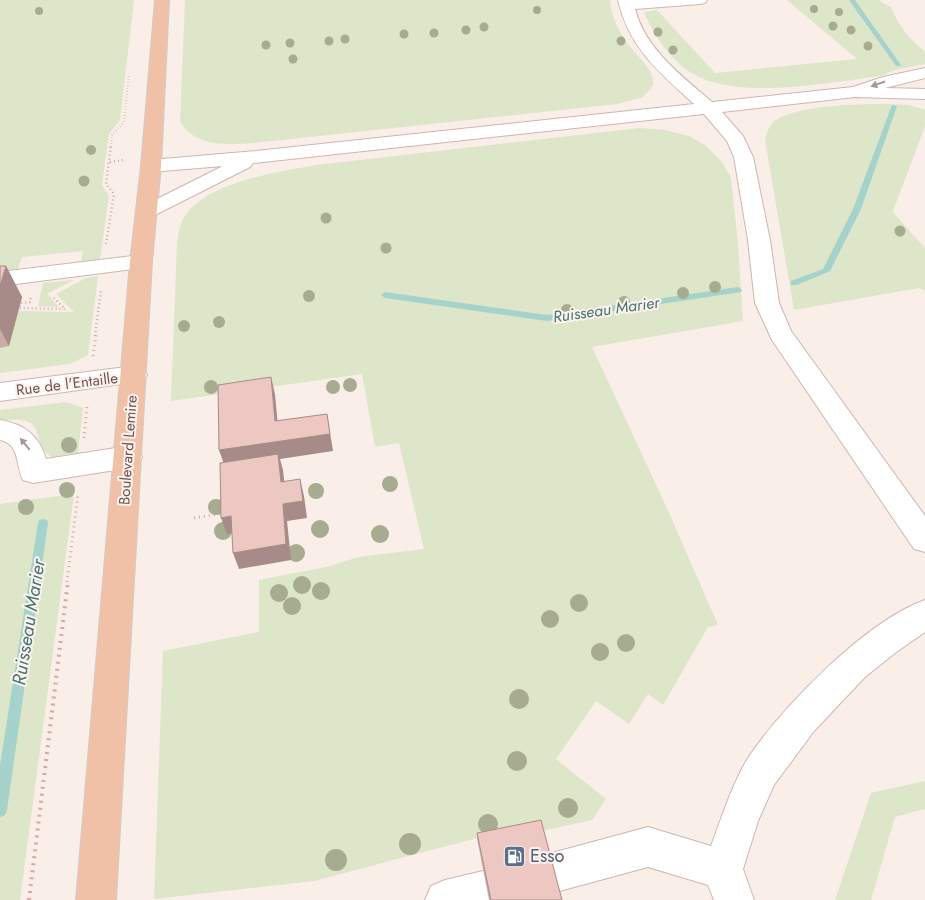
<svg xmlns="http://www.w3.org/2000/svg" width="925" height="900" viewBox="0 0 925 900" font-family="Jost,sans-serif">
<style>
.green{fill:#dde6c8}
.lines{fill:none;stroke-linecap:round;stroke-linejoin:round}
.stream{fill:#a6d2cc;fill-rule:evenodd}
.minor-casing{stroke:#cdb6b2;stroke-width:2}
.major-casing{stroke:#d4cbca;stroke-width:2}
.path-far3{stroke:#d1aaa6;stroke-width:2;stroke-dasharray:0.5 2.5;stroke-linecap:butt}
.path-far2{stroke:#d1aaa6;stroke-width:2.5;stroke-dasharray:1 3;stroke-linecap:butt}
.path-far1{stroke:#d1aaa6;stroke-width:3;stroke-dasharray:1 4;stroke-linecap:butt}
.path{stroke:#d1aaa6;stroke-width:4;stroke-dasharray:2 5;stroke-linecap:butt}
.minor{fill:#fff;fill-rule:evenodd}
.major{fill:#f1c1a7;fill-rule:evenodd}
.tree{fill:#a7ac90}
.wall{fill:#ccaba7}
.shaded-wall{fill:#a68b88}
.building{fill:#edc7c2;stroke:#a68b88}
.oneway{fill:#aa9795}
.labels{text-anchor:middle;stroke-width:4;stroke-linejoin:round;paint-order:stroke}
.street-label{font-size:15px;fill:#71514f;stroke:#fdf3ee}
.water-label{font-size:16px;font-style:italic;fill:#44756f;stroke:#fdf3ee}
.near-service-label{font-size:18px;fill:#4e5e75;stroke:#fdf3ee;text-anchor:start}
.near-water-label{font-size:19px;font-style:italic;fill:#44756f;stroke:#fdf3ee}
</style>
<rect width="100%" height="100%" fill="#faeee8"/>
<g class="green">
<path d="M0,0h134l-14,120 -11,14 -7,51 7,11 -9,64 -19,1 2,-10 -61,6 -4,12 -18,2z"/>
<path d="M185,0h425c1,17 8,30 18,44 9,13 27,25 25,42l-10,11 -25,7 -365,39c-26,2 -59,4 -73,-22z"/>
<path d="M787,0h93l1,2 10,5c8,20 18,31 34,45v12l-30,6 -14,6c-53,6 -143,26 -191,-4 -20,-13 -37,-38 -46,-60l13,-2 58,63 142,-14z"/>
<path d="M885,104l24,1 16,5v16l-32,85 3,5 29,32v43l-6,-3 -125,22 -29,-170c2,-8 4,-15 11,-20 23,-15 82,-16 109,-16z"/>
<path d="M640,128l26,2 23,6 16,9 17,17 9,16 7,65 5,78 -151,26 74,159 52,119 -10,2 -45,78 -15,-11 -19,30 -33,-23 -40,58 50,40 -14,21 -51,11 -64,7 -163,43 -160,18 9,-248 96,-19v-52l72,-14 27,-9 66,-8 -25,-106 -24,4 -13,-73 -191,27 6,-156c1,-9 2,-18 6,-26 21,-37 95,-47 133,-54z"/>
<path d="M98,276l-10,79 -18,9 -70,9v-25l9,-2 9,-35 56,1 -18,-18 30,-16z"/>
<path d="M74,280l-27,14 12,13 -21,-1 5,-23z"/>
<path d="M66,402l17,6 -5,45 -26,4c-24,-14 0,-44 -52,-36v-11z"/>
<path d="M74,494l-54,406h-20v-396z"/>
<path d="M925,781v28l-30,8 -24,83h-36l36,-107z"/>
</g>
<g class="lines">
<g class="stream">
<path d="M849,0h6l46,65 -1,1h-4z"/>
<path d="M892,105l5,1 -36,103 -31,62 -33,14h-6v-4l32,-12 30,-60z"/>
<path d="M738,287l4,3 -1,2 -194,29 -162,-23 -4,-3 4,-3 162,23z"/>
<path d="M43,519l4,1 1,3 -41,287 -2,5 -5,2v-52l38,-242 1,-3z"/>
</g>
<defs>
<g id="minor">
<path d="M618,0h89l-2,3 -5,1 -65,5c10,40 47,67 77,93l141,-15 30,-10 42,-9v10l-40,10 40,1v10l-70,-2 -133,15 21,24 10,21 17,83 9,63 12,28 134,185v36l-11,-3 -142,-209 -17,-37 -7,-63 -14,-83 -7,-16 -23,-27 -451,49 -3,4 -97,49 -7,2 -7,-2 -3,-4 3,-4 84,-42 -72,6 -7,-2 -3,-4 3,-4 7,-2 105,-9 438,-47c-35,-32 -65,-56 -76,-104z"/>
<path d="M141,255l8,2 3,5 -3,5 -149,19v-14z"/>
<path d="M134,366l9,3 4,6 -4,6 -143,20v-18z"/>
<path d="M0,420c24,4 39,15 46,39l82,-13 10,4 4,7 -4,7 -10,4 -95,15 -10,-3c-8,-15 -2,-35 -23,-40z"/>
<path d="M925,600v32l-30,21 -30,24 -51,54 -40,54 -16,36 -15,48 11,31h-40l-6,-15 -60,-18 -96,26 -14,-6 -6,-14 6,-14 14,-6 96,-26 63,19c10,-27 22,-64 37,-88 35,-52 118,-137 177,-158z"/>
<path d="M487,870l14,6 6,14 -4,10h-78l6,-14 14,-6z"/>
</g>
<path id="major" d="M155,0h14l-8,166 -9,96 -36,638h-40l54,-638 11,-96z"/>
</defs>
<use href="#minor" class="minor-casing"/>
<use href="#major" class="major-casing"/>
<path class="path-far3" d="M111,147l1,-12 12,-13 5,-48"/>
<g class="path-far2">
<path d="M110,162l14,-2"/>
<path d="M106,244l8,-50 -8,-10 5,-39"/>
<path d="M31,298l-1,4 -10,1 -1,5 46,1 -13,-13"/>
<path d="M95,336l6,-46"/>
</g>
<g class="path-far1">
<path d="M93,356l3,-21"/>
<path d="M84,438l3,-32"/>
<path d="M194,518l30,-5"/>
<path d="M67,582l11,-88"/>
</g>
<path class="path" d="M29,900l39,-319"/>
<use href="#minor" class="minor"/>
<use href="#major" class="major"/>
</g>
<g class="tree">
<circle cx="814" cy="9" r="4"/>
<circle cx="537" cy="10" r="4"/>
<circle cx="39" cy="11" r="4"/>
<circle cx="839" cy="12" r="4"/>
<circle cx="833" cy="26" r="4.5"/>
<circle cx="484" cy="27" r="4.5"/>
<circle cx="466" cy="30" r="4.5"/>
<circle cx="851" cy="30" r="4.5"/>
<circle cx="658" cy="32" r="4.5"/>
<circle cx="434" cy="33" r="4.5"/>
<circle cx="404" cy="34" r="4.5"/>
<circle cx="345" cy="39" r="4.5"/>
<circle cx="329" cy="41" r="4.5"/>
<circle cx="621" cy="41" r="4.5"/>
<circle cx="290" cy="43" r="4.5"/>
<circle cx="266" cy="45" r="4.5"/>
<circle cx="868" cy="46" r="4.5"/>
<circle cx="673" cy="50" r="4.5"/>
<circle cx="293" cy="59" r="4.5"/>
<circle cx="91" cy="150" r="5"/>
<circle cx="84" cy="181" r="5.5"/>
<circle cx="326" cy="218" r="5.5"/>
<circle cx="900" cy="231" r="5.5"/>
<circle cx="386" cy="248" r="5.5"/>
<circle cx="715" cy="287" r="6"/>
<circle cx="683" cy="293" r="6"/>
<circle cx="309" cy="296" r="6"/>
<circle cx="624" cy="302" r="6"/>
<circle cx="567" cy="310" r="6"/>
<circle cx="219" cy="322" r="6"/>
<circle cx="184" cy="326" r="6"/>
<circle cx="350" cy="385" r="7"/>
<circle cx="211" cy="387" r="7"/>
<circle cx="333" cy="387" r="7"/>
<circle cx="69" cy="445" r="8"/>
<circle cx="390" cy="484" r="8"/>
<circle cx="67" cy="490" r="8"/>
<circle cx="316" cy="491" r="8"/>
<circle cx="26" cy="507" r="8"/>
<circle cx="216" cy="507" r="8"/>
<circle cx="320" cy="529" r="9"/>
<circle cx="223" cy="531" r="9"/>
<circle cx="380" cy="534" r="9"/>
<circle cx="296" cy="553" r="9"/>
<circle cx="302" cy="585" r="9"/>
<circle cx="321" cy="591" r="9"/>
<circle cx="279" cy="593" r="9"/>
<circle cx="579" cy="603" r="9"/>
<circle cx="292" cy="606" r="9"/>
<circle cx="550" cy="619" r="9"/>
<circle cx="626" cy="643" r="9"/>
<circle cx="600" cy="652" r="9"/>
<circle cx="519" cy="699" r="10"/>
<circle cx="517" cy="761" r="10"/>
<circle cx="568" cy="808" r="10"/>
<circle cx="488" cy="824" r="10"/>
<circle cx="410" cy="844" r="11"/>
<circle cx="336" cy="860" r="11"/>
</g>
<g class="wall">
<path d="M0,266h6l16,31 -13,49 -9,2z"/>
<path d="M477,833l85,67h-73l-12,-62z"/>
</g>
<g class="shaded-wall">
<path d="M6,266l16,31 -13,49 -9,-17v-43z"/>
<path d="M271,377l4,17 4,44 -4,-17z"/>
<path d="M327,414l6,37 -53,8 3,11 3,28 -5,-16 -56,-15 -6,-17z"/>
<path d="M300,479l4,17 3,22 -20,3 4,39 -52,9 -6,-16 50,-49z"/>
<path d="M231,516l6,16 -10,2 -6,-16z"/>
</g>
<g class="building">
<path d="M0,266h6l-6,20z"/>
<path d="M271,377l4,44 52,-7 3,20 -111,16 -1,-65z"/>
<path d="M278,454l3,28 19,-3 3,22 -20,3 3,40 -53,9 -2,-37 -10,2 -1,-55z"/>
<path d="M541,820l21,80h-71l-14,-67z"/>
</g>
<defs><path id="oneway-solid" d="M-6-.8H1V-3.2L6.5 0L1 3.2V.8H-6Z" transform="scale(1.25)"/></defs>
<g class="oneway">
<use href="#oneway-solid" transform="translate(878 84) rotate(161)"/>
<use href="#oneway-solid" transform="translate(25 444) rotate(-129)"/>
</g>
<defs>
<symbol id="fuel-square" viewBox="-11 -11 22 22"><rect x="-9" y="-9" width="18" height="18" rx="4" fill="#5c6f8a" stroke="#fdf3ee"/><path d="M-5.5-6h7V0h2V4h1.3V-2.5L3-4.5l.8-.8L6-3V5H2.5V1h-1V6h-7ZM-4.2-4.7v3.2H.2V-4.7Z" fill="#fff"/></symbol>
</defs>
<g fill-rule="evenodd">
<use href="#fuel-square" x="502" y="844" width="25" height="25"/>
</g>
<g class="labels">
<g class="street-label">
<text transform="translate(67 384) rotate(-7)" y="5">Rue de l'Entaille</text>
<text transform="translate(128 450) rotate(-86)" y="5">Boulevard Lemire</text>
</g>
<g class="water-label">
<text transform="translate(606 309) rotate(-8)" y="6">Ruisseau Marier</text>
</g>
<g class="near-service-label">
<text x="530" y="862">Esso</text>
</g>
<g class="near-water-label">
<text transform="translate(28 622) rotate(-81)" y="7">Ruisseau Marier</text>
</g>
</g>
</svg>
